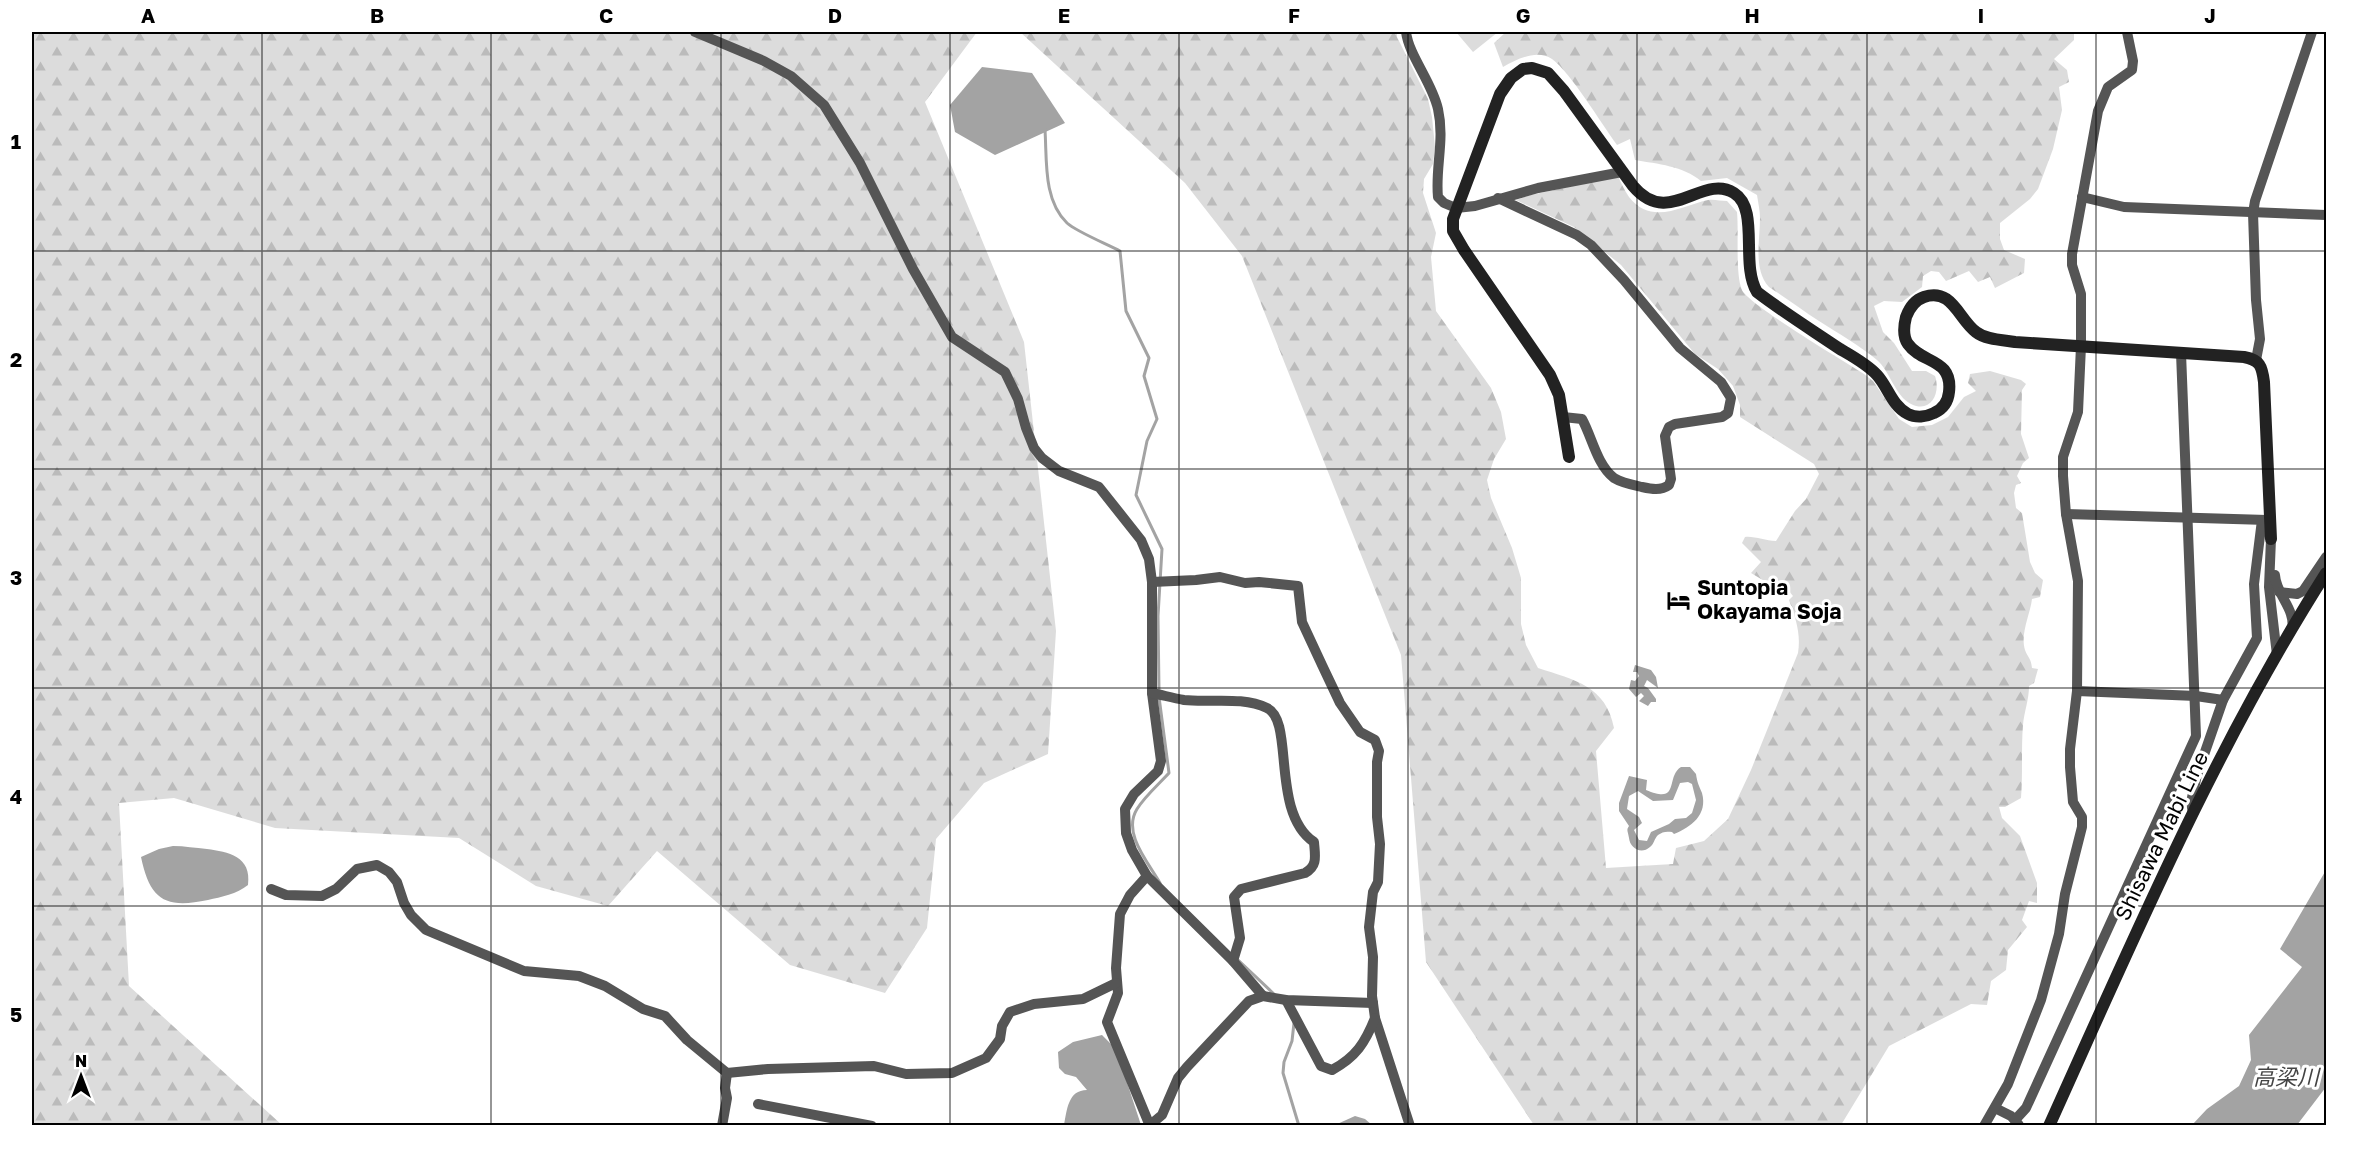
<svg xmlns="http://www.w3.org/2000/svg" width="2358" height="1157" viewBox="0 0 2358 1157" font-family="'Golos Text','Noto Sans JP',sans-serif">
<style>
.grass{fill:#dcdcdc}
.forest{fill:url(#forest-firs)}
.water{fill:#a3a3a3;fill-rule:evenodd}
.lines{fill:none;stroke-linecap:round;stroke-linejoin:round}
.stream{stroke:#a3a3a3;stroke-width:3}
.street{stroke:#555;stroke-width:10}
.secondary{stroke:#222;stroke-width:12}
.grid{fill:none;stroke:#000;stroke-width:1.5;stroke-opacity:0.55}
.labels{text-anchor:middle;stroke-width:6;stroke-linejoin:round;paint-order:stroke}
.poi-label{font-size:21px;font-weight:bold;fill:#000;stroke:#fff;text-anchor:start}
.street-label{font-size:21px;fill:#000;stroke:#fff}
.water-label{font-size:22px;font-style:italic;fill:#444;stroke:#fff}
.neatline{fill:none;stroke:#000;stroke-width:2}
.grid-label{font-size:20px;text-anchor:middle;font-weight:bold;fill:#000}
</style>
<defs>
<pattern id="forest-firs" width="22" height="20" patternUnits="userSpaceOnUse" patternTransform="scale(1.5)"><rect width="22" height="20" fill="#dcdcdc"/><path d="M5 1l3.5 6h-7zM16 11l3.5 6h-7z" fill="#bbb"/></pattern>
</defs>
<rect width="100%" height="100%" fill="#fff"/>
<path class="grass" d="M1456,32h42l-25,20z"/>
<g class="forest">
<path d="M32,32h945l-52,70 99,240 32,289 -8,123 -64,29 -48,56 -9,89 -42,65 -95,-28 -133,-114 -49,55 -72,-20 -77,-48 -184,-10 -101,-30 -55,5 10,183 153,139h-250z"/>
<path d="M1020,32h377v5l31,62 4,18 3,30 -2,17 -9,15 -1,14 13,40 -5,24 5,54 55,77 10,24 5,27 -12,20 -7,21 4,18 21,50 9,30v46l5,21 12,23c37,12 68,18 76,60l-18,23 10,117 67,-4 3,-16 28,-7 24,-22 23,-49 47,-117c3,-19 -2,-34 -9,-53l4,-4 -10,-12 -17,-2 -15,-9 10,-11 -19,-19 3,-6c10,-1 20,4 31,4l19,-30 11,-12 13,-25 -5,-10 -74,-47v-12l-7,-19 -15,-17 -23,-15 -74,-89 -47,-38 -58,-27 15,-5 87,-19c3,7 7,15 11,21 23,29 52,9 79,3 6,-1 13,1 19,1l10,11c2,20 -2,62 5,78 7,15 102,71 122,84l9,7 26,38 13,8 20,-2 16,-8 16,-20 12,-6 -8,-8 2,-9 20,-3 31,9 5,4 -4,6 -1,44 8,24 -6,5 -6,13 4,7 -5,2 -2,8 2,15 6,5 8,49 5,11 8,7 -3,17 -8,2c-2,16 -12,35 -7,51 3,8 6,8 7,18l6,1 -4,14 -5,3c0,14 -5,26 -6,39 -2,24 0,48 -2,73l-16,9h-6l3,11 18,18 17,47v20l-8,-2 -7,19 5,7 -19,23 -2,20 -15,11 -4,24 -16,-1 -82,42 -48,79h-307l-108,-163 -25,-307 -159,-399 -57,-73z"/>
<path d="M1506,32h568v8l-20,19 13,11 2,12 -10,5 3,23 -9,39 -15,40 -8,10 -30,24v16l4,11 21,9 -1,14 -29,15 -5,-11 -12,5 -9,-11 -23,10 -7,-9 -8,-1 -8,5 -1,11 -20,15 -18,-1 -10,5 9,26 11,11 18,28h14l9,5c6,17 -4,38 -24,28 -16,-8 -21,-33 -34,-44 -18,-15 -38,-26 -58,-39 -17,-11 -33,-23 -50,-34 -16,-17 -9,-47 -9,-69 0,-7 -2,-16 -3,-23l-30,-17 -26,3c-18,-15 -43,-17 -66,-21l-5,-21 -13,6c-16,-22 -46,-72 -65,-86 -15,-10 -35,0 -49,8l-9,-24z"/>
</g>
<g class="water">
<path d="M982,67l50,6 33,50 -70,32 -40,-23 -5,-27z"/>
<path d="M1635,665l16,5 5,7 2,11 -11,-8 -3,6 4,2 8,11v3h-5l-3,4 -9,-5 5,-5 -3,-3 -5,4 -7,-8 2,-9 4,1 4,-5 -2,-4h-4z"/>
<path d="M1681,767h9l6,7c1,8 3,12 6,19 6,22 -11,34 -28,41l-2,-2c-6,-1 -10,0 -14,3 -4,4 -4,9 -8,12 -9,8 -20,1 -21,-9 -1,-7 -3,-8 0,-12l-10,-15v-8l10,-27 18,4 -1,10c35,15 19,-13 35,-23zM1688,782l4,2 4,16 -4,13 -6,5 -11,1 -6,5 -18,8 -4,9 -8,-1 -5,-10 8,-7 -3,-6 -12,-8 2,-13 9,-5 15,10 20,-1 7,-17z"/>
<path d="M173,846c12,0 22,2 34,3 21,3 45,7 41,36 -11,9 -27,12 -40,15 -43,9 -58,0 -67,-43l18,-8z"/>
<path d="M2326,870v217l-29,38h-105l15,-16 32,-23 12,-26 -2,-25 53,-68 -22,-18z"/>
<path d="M1102,1035l14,14 25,76h-77c3,-15 4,-35 23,-35l-11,-13 -11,-3 -6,-6 -1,-16 15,-10z"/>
<path d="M1355,1116l10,3 7,6h-37z"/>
</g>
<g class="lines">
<g class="stream">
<path d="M1045,130c2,30 -2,70 22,93 10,9 40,21 53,28l6,60 23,47 -5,18 13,43 -10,22 -11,54 26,54 -4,67 1,75"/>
<path d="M1159,697l10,76c-10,11 -24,23 -32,36 -15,24 11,53 23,74"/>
<path d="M1237,959l37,35"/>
<path d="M1294,1023l-2,18 -8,21 -1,11 16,53"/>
</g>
<g class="street">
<path d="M695,32l69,29 27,15 33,29 36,58 53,106 39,68 53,35 13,27 8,29 8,20 8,10 17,13 40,16 42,53 8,19 3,23v111l9,68 -3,10 -24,23 -9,15 1,24 6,17 15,26 86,85 30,35"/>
<path d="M1406,32c3,24 26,50 32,77 7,31 -3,59 0,88l6,6 12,5 19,-2 63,-18 84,-16"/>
<path d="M2082,197l42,10 202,8"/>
<path d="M1498,198l79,37 14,10 33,35 56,68 41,34 10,16 -3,15 -6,4 -47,7 -6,3 -4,9 6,43 -2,6c-8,6 -18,4 -27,2 -9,-2 -20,-4 -28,-9 -17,-13 -22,-41 -32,-59l-19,-2"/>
<path d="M2256,360l4,-21 -4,-39 -3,-87 2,-12 57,-169"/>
<path d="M2066,514l201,6"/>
<path d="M2271,539l-2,48 8,68"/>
<path d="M2275,575c1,20 21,34 17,54"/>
<path d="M1152,582l44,-2 24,-3 25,6 14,-1 39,4 4,36 20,43 18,38 20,29 15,8 4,11 -2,11v55l3,27 -2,38 -5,10 -4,35 4,30 -1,39 3,22 35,108"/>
<path d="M2279,592l18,2 6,-3 23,-34"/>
<path d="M2077,691l119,5 27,4"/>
<path d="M1152,693c10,2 21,5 32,7 26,3 58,-4 83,8 28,13 3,104 47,134 1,14 4,24 -9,31l-64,16 -7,8 6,41 -7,23"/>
<path d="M2193,813l-2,-11 6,-27 26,-75 34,-62 -3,-54 8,-64"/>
<path d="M1147,876l-17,19 -10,19 -4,54 2,25 -11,29 43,104"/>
<path d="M271,889l15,6 36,1 14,-7 21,-20 20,-4 12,7 8,10 7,21 7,12 15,15 98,41 55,5 26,10 38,23 22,7 22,24 40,33 -2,15 2,10 -5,28"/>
<path d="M1286,1000l35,66 11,4c24,-13 33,-27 43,-52"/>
<path d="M727,1073l41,-4 106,-3 32,8 46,-1 34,-15 14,-19 2,-13 8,-14 24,-8 49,-5 33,-16"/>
<path d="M758,1104l114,22"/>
<path d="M1995,1108l16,8 8,9"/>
<path d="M2015,1120l11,-12 170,-372 -15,-383"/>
<path d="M1150,1125l12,-10 16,-37 9,-11 62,-66 14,-5 23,4 87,3"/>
<path d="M1984,1126l24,-42 33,-84 18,-66 6,-40 17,-67v-10l-9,-15 -3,-35v-18l7,-58 1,-110 -12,-67 -3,-38v-19l15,-45 3,-66v-52l-9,-29v-11l26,-143 10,-24 24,-17 1,-9 -6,-29"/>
</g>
<g class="secondary">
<path d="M1569,457l-10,-62 -9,-20 -86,-125 -11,-19v-12l47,-125 11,-16 12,-9 9,-1 16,5 16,18 69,95c36,43 69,-13 101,7 26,16 6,71 23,99 26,20 55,38 83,57 12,7 27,15 37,26 11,12 15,31 31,39 8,4 18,3 26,-1 9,-4 14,-11 15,-21 4,-34 -27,-28 -41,-48 -5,-7 -4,-19 -2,-27 3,-8 9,-17 18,-20 28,-10 35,23 52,35 10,8 27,8 39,10l229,15c16,3 18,9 20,25l7,157"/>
<path d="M2049,1126c85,-188 166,-379 277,-553"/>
</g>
</g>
<path class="grid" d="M262,32v1094M491,32v1094M721,32v1094M950,32v1094M1179,32v1094M1408,32v1094M1637,32v1094M1867,32v1094M2096,32v1094M32,251h2294M32,469h2294M32,688h2294M32,906h2294"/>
<defs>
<symbol id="hotel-bare" viewBox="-9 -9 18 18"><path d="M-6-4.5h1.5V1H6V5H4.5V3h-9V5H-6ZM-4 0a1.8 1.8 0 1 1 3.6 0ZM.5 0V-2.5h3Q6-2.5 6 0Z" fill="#000" stroke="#fff" stroke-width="2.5" paint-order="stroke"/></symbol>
</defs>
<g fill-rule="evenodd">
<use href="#hotel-bare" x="1662" y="584" width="33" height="33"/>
</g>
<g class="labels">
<g class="poi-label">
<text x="1697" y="595">Suntopia<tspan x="1697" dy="24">Okayama Soja</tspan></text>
</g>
<g class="street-label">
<text transform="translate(2162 836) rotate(-64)" y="7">Shisawa Mabi Line</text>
</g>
<g class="water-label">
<text x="2286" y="1085">高梁川</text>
</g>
</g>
<rect width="2358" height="1157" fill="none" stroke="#ffffff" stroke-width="66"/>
<g transform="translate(81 1076)" stroke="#ffffff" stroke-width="4.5" paint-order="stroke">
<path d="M0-4.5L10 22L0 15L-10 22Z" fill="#000000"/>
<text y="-9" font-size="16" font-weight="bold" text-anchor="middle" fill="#000000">N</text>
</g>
<rect x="33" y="33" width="2292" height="1091" class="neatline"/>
<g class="grid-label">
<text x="148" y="23">A</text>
<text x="377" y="23">B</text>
<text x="606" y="23">C</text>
<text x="835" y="23">D</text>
<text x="1064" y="23">E</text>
<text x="1294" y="23">F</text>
<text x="1523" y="23">G</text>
<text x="1752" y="23">H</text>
<text x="1981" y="23">I</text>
<text x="2210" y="23">J</text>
<text x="16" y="149">1</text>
<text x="16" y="367">2</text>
<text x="16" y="585">3</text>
<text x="16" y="804">4</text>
<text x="16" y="1022">5</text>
</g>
</svg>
